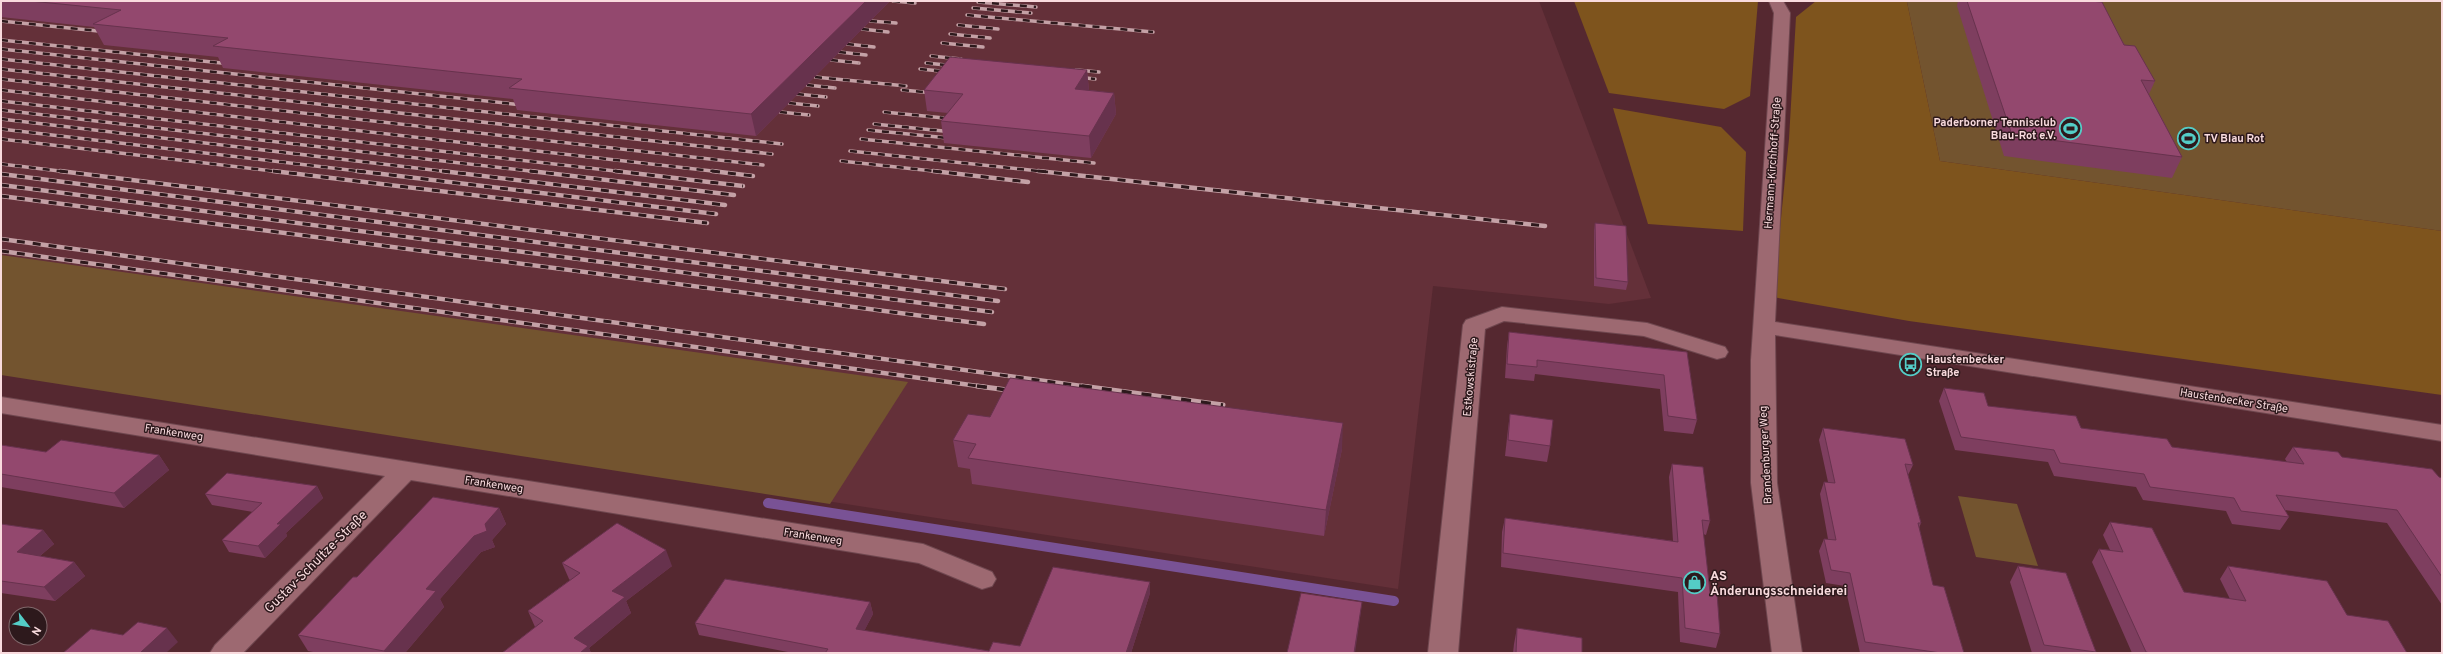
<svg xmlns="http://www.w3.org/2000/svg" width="2443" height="654" viewBox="0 0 2443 654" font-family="Overpass,sans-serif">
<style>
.built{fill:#643039}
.green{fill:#73542f}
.forest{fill:#7e541d}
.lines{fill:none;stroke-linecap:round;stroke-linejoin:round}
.stream{stroke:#795295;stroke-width:10}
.street-casing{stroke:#6f474f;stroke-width:2}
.street{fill:#9d6971;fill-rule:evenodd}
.rail-far2-casing{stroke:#c4a1a6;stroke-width:3.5}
.rail-far1-casing{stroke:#c4a1a6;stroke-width:4.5}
.rail-casing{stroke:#c4a1a6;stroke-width:5}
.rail-far2{stroke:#2d191c;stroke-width:2.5;stroke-dasharray:7;stroke-linecap:butt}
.rail-far1{stroke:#2d191c;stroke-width:3;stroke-dasharray:8;stroke-linecap:butt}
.rail{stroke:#2d191c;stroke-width:3.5;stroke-dasharray:10;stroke-linecap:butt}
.wall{fill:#7e3e5f}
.shaded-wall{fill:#67324d}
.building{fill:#93486e;stroke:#67324d}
.labels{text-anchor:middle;stroke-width:3;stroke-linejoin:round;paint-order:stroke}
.poi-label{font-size:11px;font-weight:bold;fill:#f9dbde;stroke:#2d191c;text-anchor:start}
.street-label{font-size:11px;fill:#f9dbde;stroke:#2d191c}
.near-street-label{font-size:13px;fill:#f9dbde;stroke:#2d191c}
.near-poi-label{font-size:13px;font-weight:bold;fill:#f9dbde;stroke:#2d191c;text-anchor:start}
</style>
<rect width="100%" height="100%" fill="#552830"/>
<path class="built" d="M1,1h1538l112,297 -42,6 -176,-18 -35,303 -1397,-215z"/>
<g class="green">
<path d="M1898,1h544v230l-502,-70 -33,-159z"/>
<path d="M1,255l907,127 -78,122 -829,-129z"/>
<path d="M1958,496l59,8 21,62 -62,-9z"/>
</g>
<g class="forest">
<path d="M1574,1h184l-8,95 -26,13 -115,-16z"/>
<path d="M1816,1l91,1 33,159 502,70v164l-533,-74 -136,-24 16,-158 7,-122z"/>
<path d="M1613,108l108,19 25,25 -3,79 -95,-7z"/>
</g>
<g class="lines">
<path class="stream" d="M768,503l626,98"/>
<defs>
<g id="street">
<path d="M1769,1h14l7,12 -15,309 667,103v16l-667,-106 2,148 25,170h-30l-21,-170v-123l23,-347z"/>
<path d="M1502,307l145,16 78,24 3,5 -3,5 -8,2 -73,-23 -140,-15 -19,8 -27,324h-30l35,-328 3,-5z"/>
<path d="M1,397l922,147 69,28 4,7 -4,7 -10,3 -63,-26 -508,-83 -168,173h-33l5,-8 170,-169 -384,-63z"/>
</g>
</defs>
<use href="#street" class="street-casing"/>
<use href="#street" class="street"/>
<defs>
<g id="rail-far2">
<path d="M893,1l22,2"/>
<path d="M978,2l58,5"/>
<path d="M973,8l58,5"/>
<path d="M967,15l186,17"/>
<path d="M1,21l107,11"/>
<path d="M870,21l26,2"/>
<path d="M958,25l40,4"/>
<path d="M862,29l26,3"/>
<path d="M950,34l40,4"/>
<path d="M1,40l230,24"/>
<path d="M942,43l41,4"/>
<path d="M847,44l27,3"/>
<path d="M1,49l522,56"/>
<path d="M839,52l27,3"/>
<path d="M931,56l30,3"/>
<path d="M1,59l781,85"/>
<path d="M831,60l28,3"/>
<path d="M926,63l30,3"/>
<path d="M1,69l771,85"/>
<path d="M920,69l30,3"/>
<path d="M1076,70l23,2"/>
<path d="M815,77l91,9"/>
<path d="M1077,77l18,2"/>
<path d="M1,79l762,86"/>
<path d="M807,85l28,3"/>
<path d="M1,90l720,82"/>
<path d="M902,90l32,3"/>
<path d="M797,94l29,3"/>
<path d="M1,101l623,71"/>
<path d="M789,103l29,3"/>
<path d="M1,110l538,62"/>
<path d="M780,112l29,3"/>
<path d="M884,112l70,7"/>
<path d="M1,119l449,53"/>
<path d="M874,124l79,8"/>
<path d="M1,129l365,43"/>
<path d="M868,130l80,8"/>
<path d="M1,139l280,33"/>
<path d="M861,139l233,24"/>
<path d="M850,151l198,21"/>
<path d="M841,161l101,11"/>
<path d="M1,164l67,8"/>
</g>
<g id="rail-far1">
<path d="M60,171l945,118"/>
<path d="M273,171l434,52"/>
<path d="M357,171l359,43"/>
<path d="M442,171l283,34"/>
<path d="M530,171l204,24"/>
<path d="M615,171l128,15"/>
<path d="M712,171l41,5"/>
<path d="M933,171l95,11"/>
<path d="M1038,171l507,55"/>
<path d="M1,174l997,127"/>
<path d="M1,185l991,127"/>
<path d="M1,196l983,128"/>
<path d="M1,239l1088,148"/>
<path d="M1,251l984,136"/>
</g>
<g id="rail">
<path d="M977,386l38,5"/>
<path d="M1082,386l141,19"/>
</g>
</defs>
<use href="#rail-far2" class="rail-far2-casing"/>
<use href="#rail-far1" class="rail-far1-casing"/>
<use href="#rail" class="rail-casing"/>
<use href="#rail-far2" class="rail-far2"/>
<use href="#rail-far1" class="rail-far1"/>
<use href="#rail" class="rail"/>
</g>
<g class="wall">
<path d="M1,1h889l-134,135 -239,-26 -4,-11 -290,-31 -5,-11 -114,-12 -10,-18 -93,-10z"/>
<path d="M1958,1h131l66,80 -6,13 33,63 -10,21 -168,-22 -47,-150z"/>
<path d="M1087,70l2,20 25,3 2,21 -25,44 -147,-15 -3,-22 7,-8 -21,-2 -3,-21z"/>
<path d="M1595,223l33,59 -2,8 -32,-4v-56z"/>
<path d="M1509,332l178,20 10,68 -4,14 -29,-3 -4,-42 -125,-15 -1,7 -29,-3 2,-32z"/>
<path d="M1944,388l44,18 93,22 91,19 115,15 -2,-3 8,-12 149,31v127l-55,-82 -102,-13 4,7 -9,13 -48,-6 -6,-13 -83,-11 -7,-13 -82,-11 -6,-14 -93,-12 -16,-49z"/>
<path d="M1510,414l40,32 -3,16 -42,-6 3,-27z"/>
<path d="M1823,428l90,37 -5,10 13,48 -2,5 14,57 31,68h-104l-15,-67 -19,-3 -7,-32 5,-12h4l-8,-45 4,-12h4l-9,-42z"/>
<path d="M953,440l389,9 -18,87 -352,-52 -2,-15 -12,-2z"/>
<path d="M1,445l45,7 113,3 10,15 -45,38 -123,-21z"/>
<path d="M1672,464l38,57 -4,14 -3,-1 7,58 10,42 -4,14 -36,-6 -2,-50 -177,-25 1,-35 3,-14 168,23 -4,-64z"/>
<path d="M317,486l6,12 -37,35 1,3 -22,22 -36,-6 -7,-12 31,-28 -41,-7 -7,-11z"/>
<path d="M499,508l7,16 -14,16 3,7 -14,5 -41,47 4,8 -39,46h-87l-10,-2 -10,-16 59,-58z"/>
<path d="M2110,522l74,70 46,7 -10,-20 8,-13 119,49 60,38h-275l-40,-91 7,-13 11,1 -7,-15z"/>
<path d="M1,524l42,6 11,14 -14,12 34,6 11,14 -30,25 -54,-8z"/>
<path d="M562,563l110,3 -46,35 5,12 -42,35 2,5h-89l33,-26 -7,-16 42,-31 -1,-1z"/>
<path d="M2018,566l78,86 -1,1h-63l-22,-71z"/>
<path d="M1150,582v11l-19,60h-338l-94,-18 -4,-12 175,-21 3,12 -9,17 125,20 31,-5z"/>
<path d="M1517,628l65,25h-69l1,-9z"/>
</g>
<g class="shaded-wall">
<path d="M866,1h24l-134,135 -5,-22z"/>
<path d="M1087,70l2,21 -14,-2z"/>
<path d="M1114,93l2,21 -25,44 -2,-22z"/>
<path d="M1343,423l-1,26 -18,87 2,-26z"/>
<path d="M159,455l10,15 -45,38 -10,-15z"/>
<path d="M317,486l6,12 -37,35 1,3 -22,22 -7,-12 19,-22z"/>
<path d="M499,508l7,16 -14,16 3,7 -14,5 -41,47 4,8 -39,46h-20l-1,-2 42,-62z"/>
<path d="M43,530l11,14 -26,22 -11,-14z"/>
<path d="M666,550l6,16 -46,35 5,12 -42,35 2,5h-11l-6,-15 38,-47z"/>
<path d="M74,562l11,14 -30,25 -11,-14z"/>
<path d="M1150,582v11l-19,60h-5z"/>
<path d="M870,602l3,12 -14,27 -3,-12z"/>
<path d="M1362,602l-2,16 -5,35h-1z"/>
<path d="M167,628l11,14 -12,11h-26z"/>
</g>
<g class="building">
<path d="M30,1h836l-115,113 -242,-26 13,-9 -309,-33 15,-8 -135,-14 28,-14z"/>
<path d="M1967,1h122l13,1 22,43 11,1 20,35 -14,-1 41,77 -170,-22z"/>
<path d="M950,57l137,13 -12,19 39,4 -25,43 -148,-15 22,-27 -39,-4z"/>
<path d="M1595,223l31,3 2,56 -32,-4z"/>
<path d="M1509,332l178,20 10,68 -29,-4 -4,-41 -127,-15v7l-30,-3z"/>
<path d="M1010,378l333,45 -17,87 -358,-52 8,-14 -23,-4 15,-26 22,3z"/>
<path d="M1944,388l40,5 4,13 88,10 5,12 86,11 5,8 132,17 -11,-17 45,5 4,5 90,12 7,8 3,1v99l-45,-67 -121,-15 13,22 -48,-6 -7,-13 -84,-11 -6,-13 -84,-11 -6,-13 -93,-13z"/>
<path d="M1510,414l43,6 -3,26 -42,-6z"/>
<path d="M1823,428l82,11 8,26 -8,-1 16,59h-3l15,62 11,2 20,66h-23l-76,-11 -15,-69 -19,-3 -7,-31 12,1 -12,-58 11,1z"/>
<path d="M61,440l98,15 -45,38 -113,-19v-29l45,7z"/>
<path d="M1672,464l31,3 7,54 -8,-1 8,72 7,1 3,41 -35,-6 -3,-50 -179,-25 2,-35 173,24z"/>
<path d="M227,473l90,13 -40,38h4l-23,22 -36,-6 40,-37 -57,-9z"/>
<path d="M433,497l66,11 -14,16 2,7 -13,5 -48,53 10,2 -52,60 -86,-16 55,-58h4z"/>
<path d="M2110,522l42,6 32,64 62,9 -18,-35 99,15 20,34 41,6 19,32h-257l-4,-1 -47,-103 24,3z"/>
<path d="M617,523l49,27 -54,41 13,6 -51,41 14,8 -8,7h-78l41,-32 -15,-10 52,-38 -18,-10z"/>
<path d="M1,524l42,6 -26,22 57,10 -30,25 -43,-6z"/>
<path d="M2018,566l48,7 30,79 -52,-7z"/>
<path d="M1053,567l97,15 -24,71h-301l3,-4 -133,-26 30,-44 145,23 -14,27 133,22 4,-9 27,4z"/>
<path d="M1301,593l61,9 -8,51h-67z"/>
<path d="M138,622l29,6 -27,25h-77l28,-24 32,6z"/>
<path d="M1517,628l65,10v15h-66z"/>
</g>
<defs>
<symbol id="stadium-ring" viewBox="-11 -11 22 22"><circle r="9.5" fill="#2d191c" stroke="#54cdc7" stroke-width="1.5"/><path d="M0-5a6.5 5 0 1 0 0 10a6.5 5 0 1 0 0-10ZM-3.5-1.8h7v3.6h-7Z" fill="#54cdc7"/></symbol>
<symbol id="bus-ring" viewBox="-11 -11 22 22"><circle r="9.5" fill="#2d191c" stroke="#54cdc7" stroke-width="1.5"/><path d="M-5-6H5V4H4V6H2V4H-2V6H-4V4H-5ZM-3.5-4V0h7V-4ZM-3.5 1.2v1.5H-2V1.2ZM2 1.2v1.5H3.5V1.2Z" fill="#54cdc7"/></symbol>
<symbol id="shop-ring" viewBox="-11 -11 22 22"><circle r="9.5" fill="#2d191c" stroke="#54cdc7" stroke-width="1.5"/><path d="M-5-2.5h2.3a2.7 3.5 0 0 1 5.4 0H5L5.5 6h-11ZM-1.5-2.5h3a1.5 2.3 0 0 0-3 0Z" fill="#54cdc7"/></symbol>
</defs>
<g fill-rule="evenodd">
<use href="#stadium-ring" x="2058" y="116" width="25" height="25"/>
<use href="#stadium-ring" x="2176" y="126" width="25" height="25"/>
<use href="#bus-ring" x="1898" y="352" width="25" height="25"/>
<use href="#shop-ring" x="1682" y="570" width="25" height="25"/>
</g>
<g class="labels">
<g class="poi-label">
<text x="2056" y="126" text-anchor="end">Paderborner Tennisclub<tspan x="2056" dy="13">Blau-Rot e.V.</tspan></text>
<text x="2204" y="142">TV Blau Rot</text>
<text x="1926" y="363">Haustenbecker<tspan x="1926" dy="13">Straße</tspan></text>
</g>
<g class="street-label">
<text transform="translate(1772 163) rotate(-86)" y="4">Hermann-Kirchhoff-Straße</text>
<text transform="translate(1470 377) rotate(-85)" y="4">Estkowskistraße</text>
<text transform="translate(2234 400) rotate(9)" y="4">Haustenbecker Straße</text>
<text transform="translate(174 432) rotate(9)" y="4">Frankenweg</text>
<text transform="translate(1765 455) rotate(-93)" y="4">Brandenburger Weg</text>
<text transform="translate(494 484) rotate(9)" y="4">Frankenweg</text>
<text transform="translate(813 536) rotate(9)" y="4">Frankenweg</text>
</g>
<g class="near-street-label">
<text transform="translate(315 561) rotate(-45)" y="5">Gustav-Schultze-Straße</text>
</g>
<g class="near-poi-label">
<text x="1710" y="580">AS<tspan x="1710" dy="15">Änderungsschneiderei</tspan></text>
</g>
</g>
<rect width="2443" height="654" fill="none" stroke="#f9dbde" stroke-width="4"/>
<g transform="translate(28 626) rotate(121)"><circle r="19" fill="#2d191c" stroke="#7f676a"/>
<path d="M0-3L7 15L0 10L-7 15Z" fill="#54cdc7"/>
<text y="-6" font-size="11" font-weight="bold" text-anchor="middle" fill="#f9dbde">N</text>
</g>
</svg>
